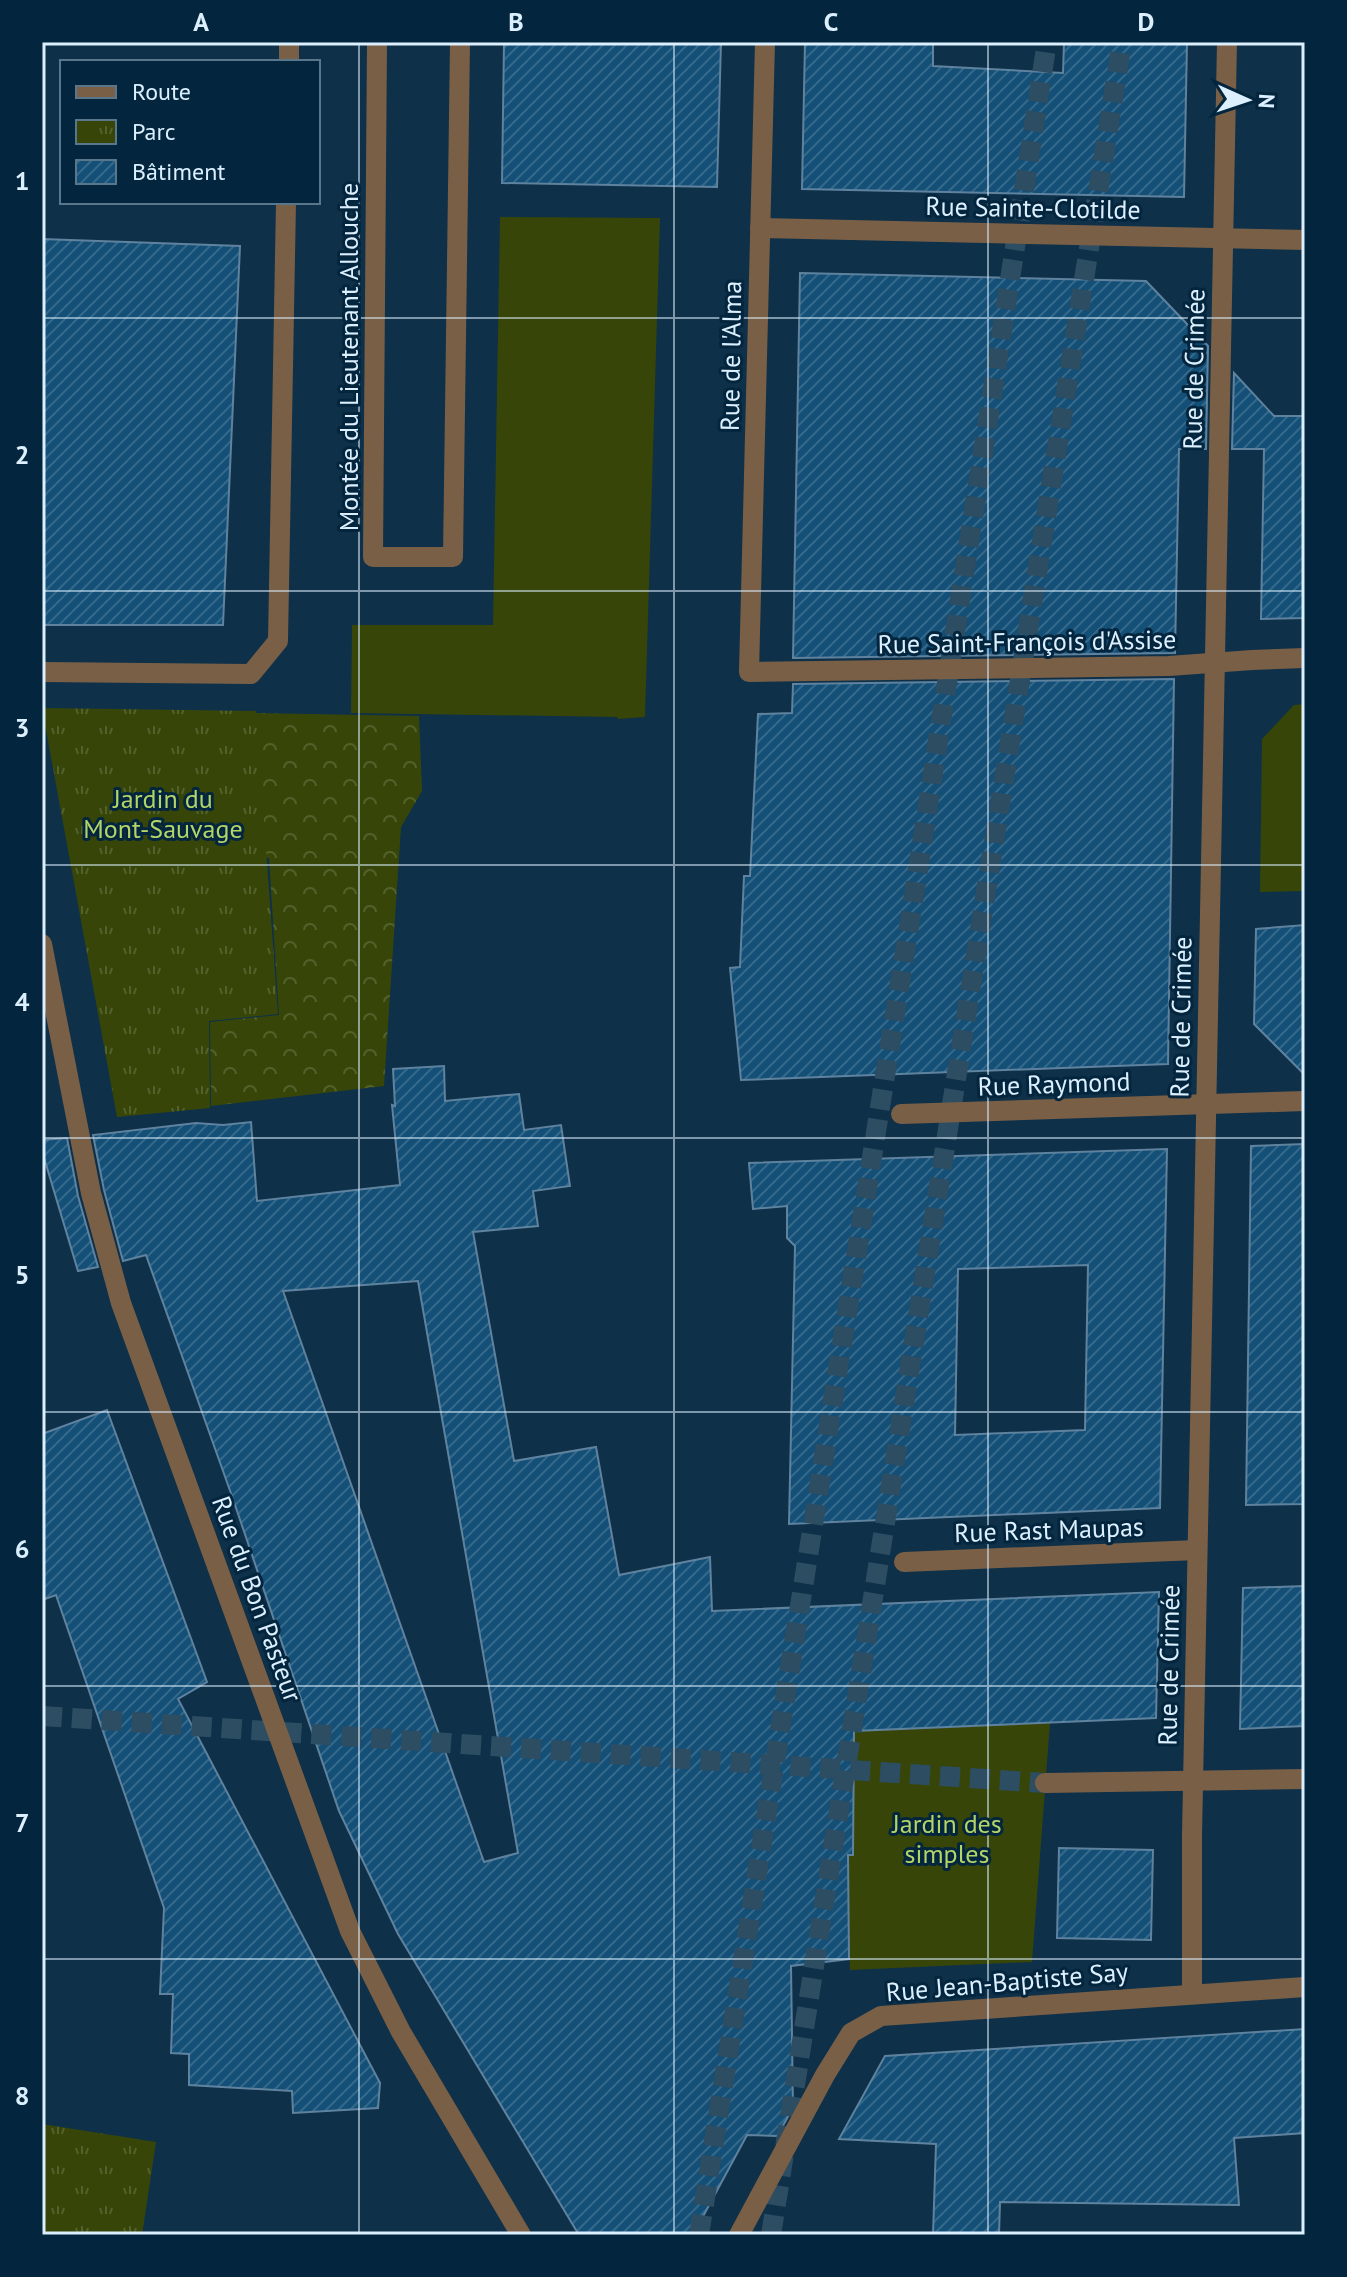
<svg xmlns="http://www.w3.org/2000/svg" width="1347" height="2277" font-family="'PT Sans',sans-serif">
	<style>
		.green { fill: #374608 }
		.forest { fill: url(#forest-crowns) }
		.park { fill: url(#park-tufts) }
		.building { fill: url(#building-hatch); stroke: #5f829f; stroke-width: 2; fill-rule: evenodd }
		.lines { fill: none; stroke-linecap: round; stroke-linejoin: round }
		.tertiary-tunnel { stroke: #2d4d63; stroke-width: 20; stroke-dasharray: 20 10; stroke-linecap: butt }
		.primary-tunnel { stroke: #2d4d63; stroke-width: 20; stroke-dasharray: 20 10; stroke-linecap: butt }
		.minor { stroke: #7a5f47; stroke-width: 20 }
		.tertiary { stroke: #7a5f47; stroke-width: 20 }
		.minor-bridge { stroke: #7a5f47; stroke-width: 20 }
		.grid { fill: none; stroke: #dceffe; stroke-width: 2; stroke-opacity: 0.55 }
		.labels { text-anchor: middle; stroke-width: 6; stroke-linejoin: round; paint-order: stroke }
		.street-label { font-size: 26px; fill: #dceffe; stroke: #03263e }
		.park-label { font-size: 26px; fill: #b4d468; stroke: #03263e }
		.neatline { fill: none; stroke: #dceffe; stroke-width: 3 }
		.grid-label { font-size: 26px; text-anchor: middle; font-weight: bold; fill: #dceffe }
	</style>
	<defs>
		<pattern id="forest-crowns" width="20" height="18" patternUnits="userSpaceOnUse" patternTransform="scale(2)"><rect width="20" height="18" fill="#374608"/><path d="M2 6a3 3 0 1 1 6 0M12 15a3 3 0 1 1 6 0" fill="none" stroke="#53612d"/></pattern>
		<pattern id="park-tufts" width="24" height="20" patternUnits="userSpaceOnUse" patternTransform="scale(2)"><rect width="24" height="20" fill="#374608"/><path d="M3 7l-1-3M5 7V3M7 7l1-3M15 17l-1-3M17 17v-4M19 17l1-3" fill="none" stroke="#53612d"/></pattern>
		<pattern id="building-hatch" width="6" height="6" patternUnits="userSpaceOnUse" patternTransform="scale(2)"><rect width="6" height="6" fill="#134f76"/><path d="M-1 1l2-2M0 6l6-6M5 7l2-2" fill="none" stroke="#35698b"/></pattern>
	</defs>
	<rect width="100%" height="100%" fill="#0e3048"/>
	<g class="green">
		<polygon points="500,217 660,218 645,717 618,719 617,717 351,713 352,625 493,625"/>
		<polygon points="1305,704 1305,891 1260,892 1262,739 1294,705"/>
		<polygon points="1050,1723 1032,1962 850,1970 846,1856 853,1854 854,1726 872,1730"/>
	</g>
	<polygon class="forest" points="199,712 419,716 422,791 401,827 384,1086 211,1106 210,1022 279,1015 269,858 207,859"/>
	<g class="park">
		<polygon points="42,708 256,711 278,1014 209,1021 210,1108 117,1117"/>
		<polygon points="42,2124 156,2142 142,2235 42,2235"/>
	</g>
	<g class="building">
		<polygon points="504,42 721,42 717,187 502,183"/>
		<polygon points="805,42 933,42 933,66 1063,73 1064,42 1187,42 1184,197 802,189"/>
		<polygon points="42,239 240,246 223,625 42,625"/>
		<polygon points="800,273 1146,281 1208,346 1206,449 1179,449 1175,653 793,658"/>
		<polygon points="1234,373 1274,416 1305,416 1305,618 1261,619 1264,449 1232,449"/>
		<polygon points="1174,679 1168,1064 741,1080 730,968 740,967 744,876 750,876 758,714 792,713 793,684"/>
		<polygon points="1305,925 1305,1075 1254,1024 1256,929"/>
		<path d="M444,1066L445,1101L519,1094L524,1130L561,1125L570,1186L533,1191L538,1226L473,1232L514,1461L596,1447L619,1575L710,1557L712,1611L1159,1592L1156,1718L854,1731L853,1855H848L849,1959L791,1966L793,2108L777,2136L747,2135L693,2235H579L398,1934L339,1811L233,1499L146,1255L123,1261L104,1190L93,1135L196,1123L223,1125L251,1122L257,1201L400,1185L392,1105L395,1106L393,1069ZM418,1281L518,1853L484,1862L283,1291Z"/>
		<polygon points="67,1138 78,1196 98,1267 78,1271 42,1151 42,1140"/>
		<polygon points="1305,1144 1305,1504 1246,1505 1251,1146"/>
		<path d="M1167,1149L1160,1508L789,1524L795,1246L787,1238V1206L753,1209L749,1163ZM1088,1265L1085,1430L955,1435L958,1269Z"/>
		<polygon points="107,1410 207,1682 178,1699 380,2083 378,2108 293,2113 292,2091 189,2085 189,2054 171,2053 173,1994 160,1994 164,1908 56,1595 42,1600 42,1434"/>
		<polygon points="1305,1586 1305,1726 1240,1729 1243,1588"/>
		<polygon points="1059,1848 1153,1850 1151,1940 1057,1938"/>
		<polygon points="1305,2029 1305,2133 1234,2138 1239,2205 1000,2202 999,2235 933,2235 936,2144 839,2139 885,2056"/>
	</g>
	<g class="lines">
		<polyline class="tertiary-tunnel" points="42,1716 1045,1783"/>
		<g class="primary-tunnel">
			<polyline points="699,2235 911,914 1047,42"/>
			<polyline points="771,2235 1122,42"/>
		</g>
		<g class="minor">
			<polyline points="377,42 373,557 453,557 460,42"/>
			<polyline points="765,42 749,672 1169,666 1252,660 1305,658"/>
			<polyline points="289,62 289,42"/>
			<polyline points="760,228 1305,240"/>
			<polyline points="42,672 251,674 278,641 286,202"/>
			<polyline points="42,944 91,1193 121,1303 350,1931 401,2032 521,2235"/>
			<polyline points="901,1114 1305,1101"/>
			<polyline points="904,1562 1197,1550"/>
			<polyline points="1194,1734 1227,42"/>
			<polyline points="1192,1835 1192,1994"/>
			<polyline points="739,2235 825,2075 851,2033 881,2016 1305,1987"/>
		</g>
		<polyline class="tertiary" points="1045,1783 1305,1779"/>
		<polyline class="minor-bridge" points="1192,1835 1194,1734"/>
	</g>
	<path class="grid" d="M359,42V2235M674,42V2235M988,42V2235M42,318H1305M42,591H1305M42,865H1305M42,1138H1305M42,1412H1305M42,1686H1305M42,1959H1305"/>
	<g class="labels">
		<g class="street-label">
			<text transform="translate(1033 208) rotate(1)" y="9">Rue Sainte-Clotilde</text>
			<text transform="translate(731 356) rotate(-89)" y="9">Rue de l'Alma</text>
			<text transform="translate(349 357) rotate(-90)" y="9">Montée du Lieutenant Allouche</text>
			<text transform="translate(1194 369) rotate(-89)" y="9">Rue de Crimée</text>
			<text transform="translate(1027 642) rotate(-1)" y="9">Rue Saint-François d'Assise</text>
			<text transform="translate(1181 1017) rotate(-89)" y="9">Rue de Crimée</text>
			<text transform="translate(1054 1084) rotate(-2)" y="9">Rue Raymond</text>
			<text transform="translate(1049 1530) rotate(-2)" y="9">Rue Rast Maupas</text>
			<text transform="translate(257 1599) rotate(70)" y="9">Rue du Bon Pasteur</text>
			<text transform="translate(1169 1665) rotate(-89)" y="9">Rue de Crimée</text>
			<text transform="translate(1007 1982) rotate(-5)" y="9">Rue Jean-Baptiste Say</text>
		</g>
		<g class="park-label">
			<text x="163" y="808">Jardin du<tspan x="163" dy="30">Mont-Sauvage</tspan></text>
			<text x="947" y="1833">Jardin des<tspan x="947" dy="30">simples</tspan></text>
		</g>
	</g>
	<rect width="1347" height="2277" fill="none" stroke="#03263e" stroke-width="88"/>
	<rect x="60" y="60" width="260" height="144" fill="#03263e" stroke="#5a768b" stroke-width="2"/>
	<rect x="76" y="86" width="40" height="12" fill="#7a5f47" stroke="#5a768b" stroke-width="2"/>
	<text x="132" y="100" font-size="24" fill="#dceffe">Route</text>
	<rect x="76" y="120" width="40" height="24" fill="url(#park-tufts)" stroke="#5a768b" stroke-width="2"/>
	<text x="132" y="140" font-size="24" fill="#dceffe">Parc</text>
	<rect x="76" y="160" width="40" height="24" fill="url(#building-hatch)" stroke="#5a768b" stroke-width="2"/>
	<text x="132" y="180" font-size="24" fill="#dceffe">Bâtiment</text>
	<g transform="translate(1247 100) rotate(93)" stroke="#03263e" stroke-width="6" paint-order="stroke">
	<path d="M0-6L14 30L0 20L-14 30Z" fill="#dceffe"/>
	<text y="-12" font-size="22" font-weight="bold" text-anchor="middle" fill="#dceffe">N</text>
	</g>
	<rect x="44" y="44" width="1259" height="2189" class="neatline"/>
	<g class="grid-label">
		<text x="201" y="31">A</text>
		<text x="516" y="31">B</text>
		<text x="831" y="31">C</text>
		<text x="1146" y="31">D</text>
		<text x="22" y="190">1</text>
		<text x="22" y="464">2</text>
		<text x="22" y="737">3</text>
		<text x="22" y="1011">4</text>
		<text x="22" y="1284">5</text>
		<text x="22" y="1558">6</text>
		<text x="22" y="1832">7</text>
		<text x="22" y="2105">8</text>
	</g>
</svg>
